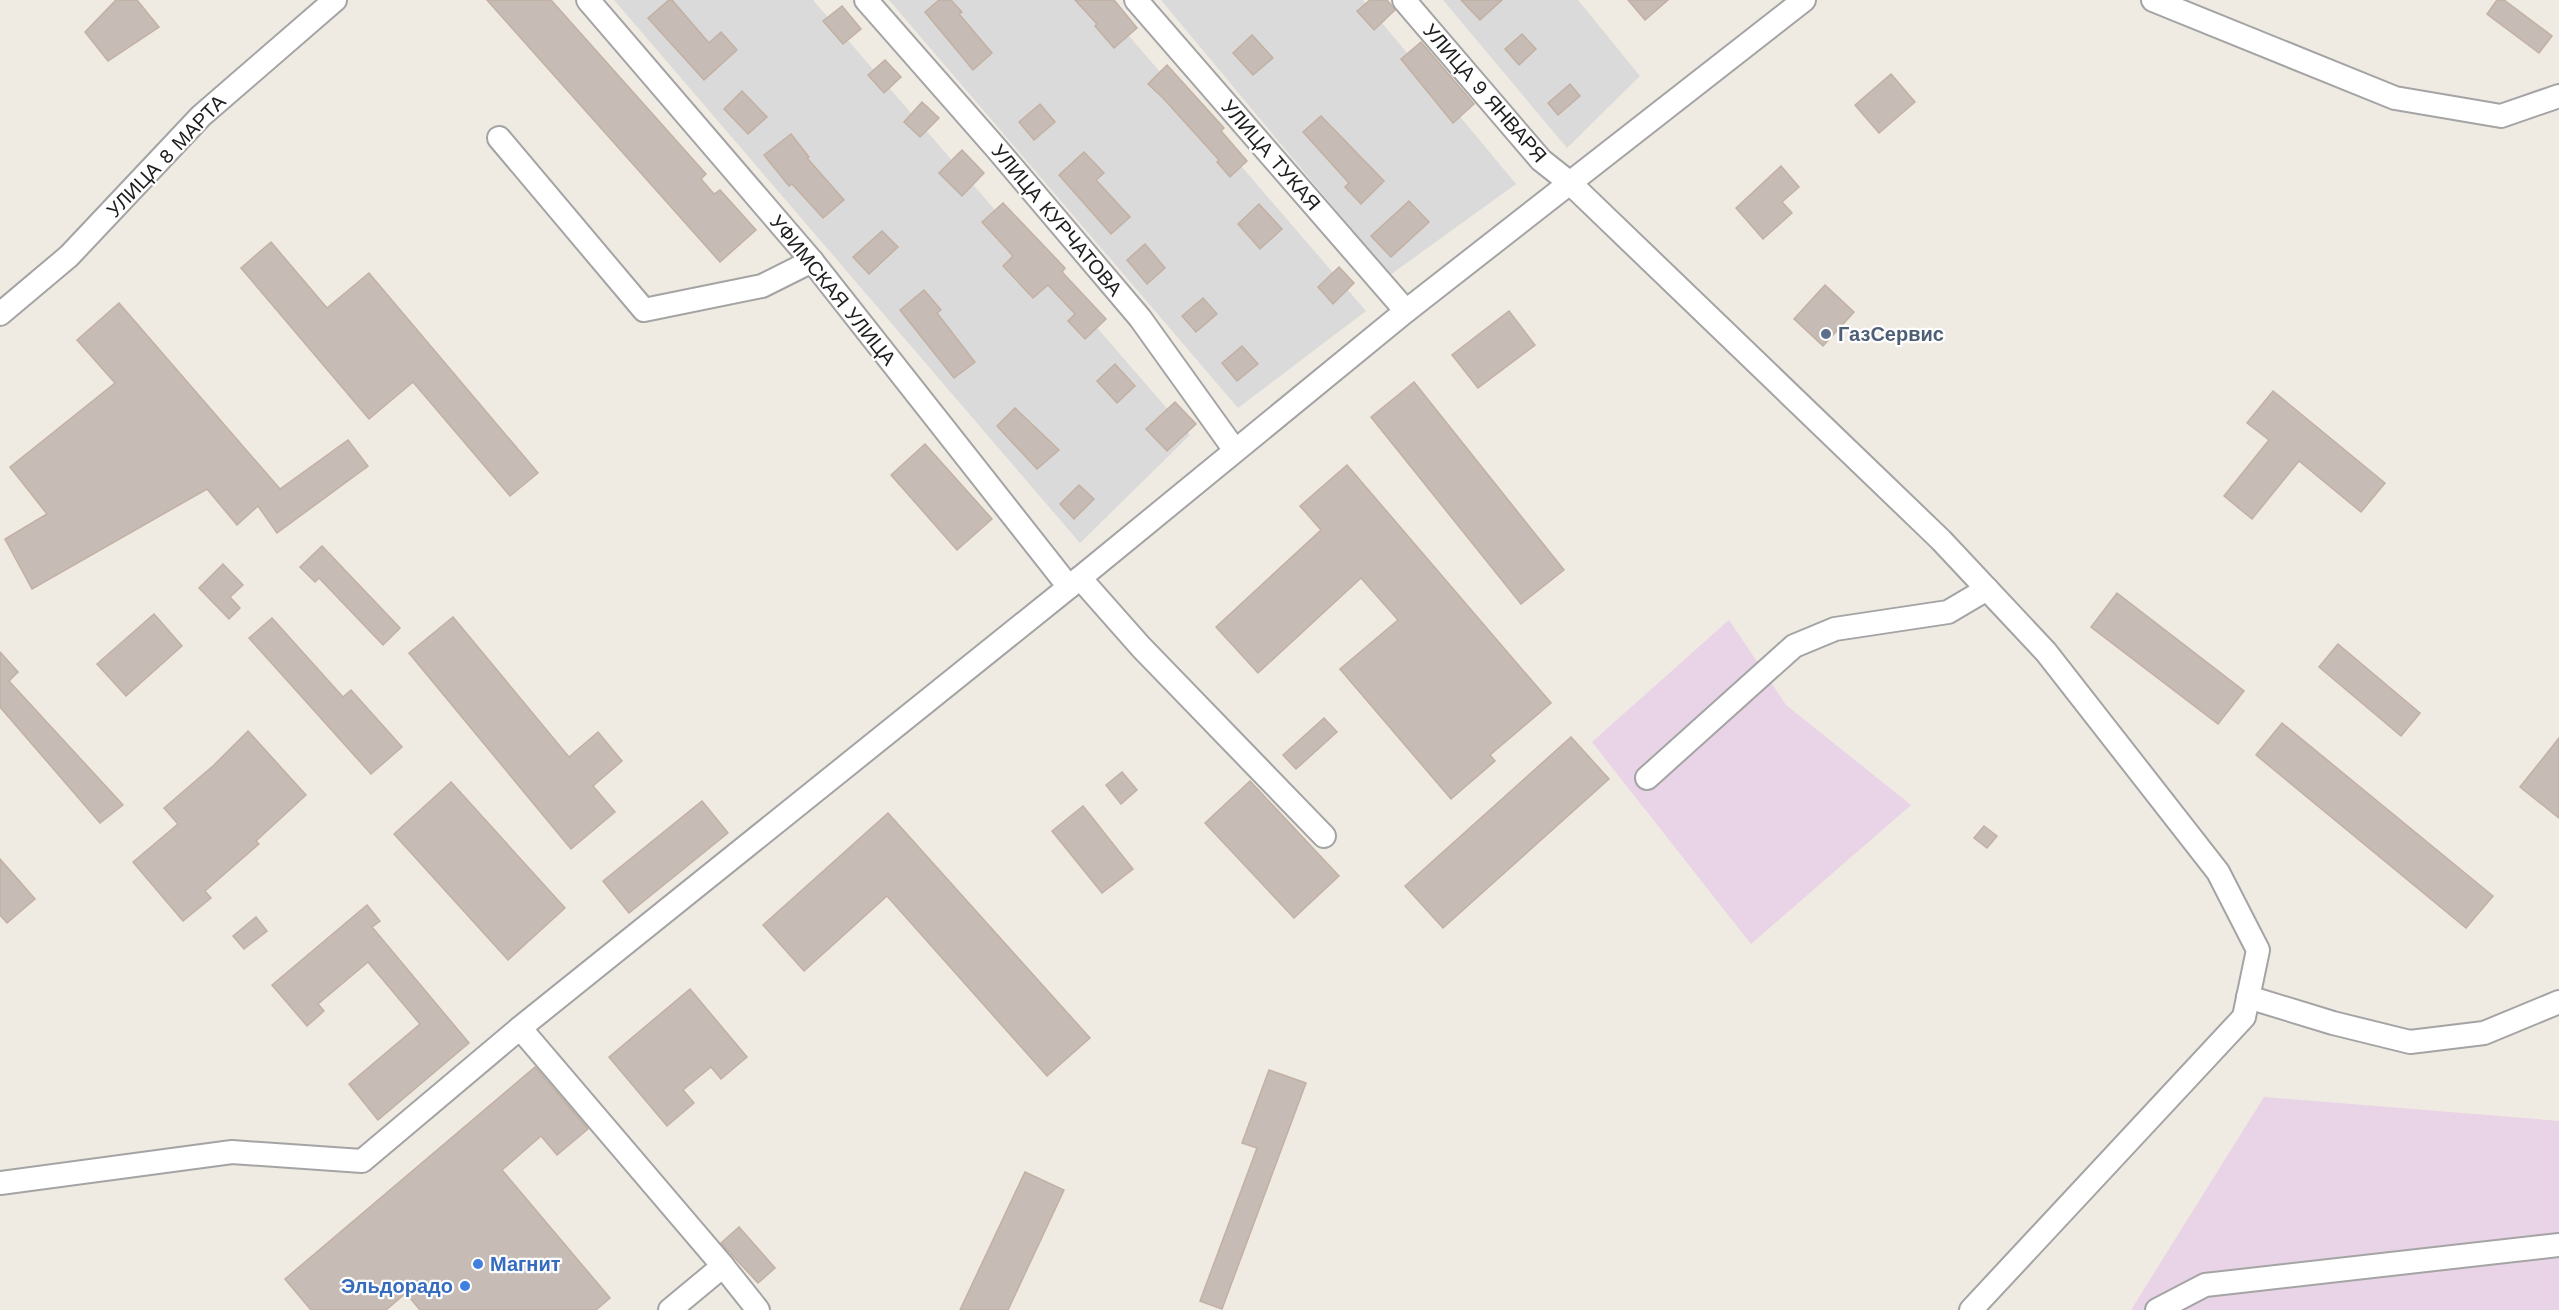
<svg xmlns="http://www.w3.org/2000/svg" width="2559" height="1310" font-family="'Work Sans',sans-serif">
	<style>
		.residential { fill: #dbdada }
		.industrial { fill: #e9d3e6 }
		.building { fill: #c7bcb5; stroke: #c2b0a3; stroke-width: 1.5 }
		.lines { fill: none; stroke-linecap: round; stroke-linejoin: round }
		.minor-casing { stroke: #a4a4a4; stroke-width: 26 }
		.minor { stroke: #fff; stroke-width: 22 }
		.service-dot { fill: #5c6f8a; stroke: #fff; stroke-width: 2 }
		.shop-dot { fill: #3f7fe0; stroke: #fff; stroke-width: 2 }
		.labels { text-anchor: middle; stroke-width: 4.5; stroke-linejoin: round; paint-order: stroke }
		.street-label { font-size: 20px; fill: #1d1d1d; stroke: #fff }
		.service-label { font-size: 20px; font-weight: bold; fill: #4e5e75; stroke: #fff; text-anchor: start }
		.shop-label { font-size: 20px; font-weight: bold; fill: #366cbe; stroke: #fff; text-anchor: start }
	</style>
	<rect width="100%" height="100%" fill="#efeae2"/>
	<g class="residential">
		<polygon points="614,0 813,0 1190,435 1080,543"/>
		<polygon points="889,0 1098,0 1366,311 1238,408"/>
		<polygon points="1161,0 1363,0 1516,184 1390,275"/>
		<polygon points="1443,0 1578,0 1640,76 1567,148"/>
	</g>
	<g class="industrial">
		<polygon points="1729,620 1786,705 1911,805 1751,944 1592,742"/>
		<polygon points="2264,1097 2559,1121 2559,1310 2131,1310"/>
	</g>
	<g class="building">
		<polygon points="116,0 137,0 159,27 108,61 85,32"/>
		<polygon points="487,0 551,0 706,174 701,179 714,194 720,190 756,230 720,262"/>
		<polygon points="669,0 672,0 709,43 721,32 737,50 704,80 648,18"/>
		<polygon points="939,0 951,0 962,12 959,14 992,53 973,70 925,12"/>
		<polygon points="1075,0 1114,0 1137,28 1114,48 1095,26 1097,24"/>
		<polygon points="1370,0 1387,0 1395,10 1374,30 1357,11"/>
		<polygon points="1461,0 1502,0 1480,20"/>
		<polygon points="1628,0 1668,0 1645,20"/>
		<polygon points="2497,0 2504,0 2552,36 2539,53 2487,14"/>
		<polygon points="842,6 861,29 843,44 823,21"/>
		<polygon points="1522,34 1536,49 1519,65 1505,49"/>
		<polygon points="1252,35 1273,58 1253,75 1233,53"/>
		<polygon points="1421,42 1474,104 1453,123 1401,59"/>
		<polygon points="885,60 901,77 884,93 868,75"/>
		<polygon points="1167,65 1224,128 1221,131 1247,161 1230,177 1217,162 1219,160 1163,98 1148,84"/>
		<polygon points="1891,74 1915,102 1879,133 1855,105"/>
		<polygon points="1570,84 1580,96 1558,115 1548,103"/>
		<polygon points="742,91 767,117 748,134 724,109"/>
		<polygon points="922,102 939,118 920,137 904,122"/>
		<polygon points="1040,104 1055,122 1034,140 1019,122"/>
		<polygon points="1321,116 1384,181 1361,204 1345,187 1349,183 1303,132"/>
		<polygon points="791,134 809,157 807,158 844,200 823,218 792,184 789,186 764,155"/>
		<polygon points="962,150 984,173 962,196 939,173"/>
		<polygon points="1084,152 1104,173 1096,180 1130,217 1111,234 1059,175"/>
		<polygon points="1781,166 1799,187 1782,202 1792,213 1763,239 1736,208"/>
		<polygon points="1409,201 1429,222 1391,257 1371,236"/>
		<polygon points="1003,203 1065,268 1062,272 1106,319 1085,339 1068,321 1075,314 1048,285 1033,298 1003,266 1013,256 982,222"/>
		<polygon points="1259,204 1282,229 1260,249 1238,224"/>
		<polygon points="882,231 898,247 869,274 853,257"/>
		<polygon points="271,242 327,308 369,273 538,473 510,496 413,382 369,419 241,268"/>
		<polygon points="1145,244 1165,268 1147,284 1127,260"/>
		<polygon points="1339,267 1354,283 1333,304 1318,287"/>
		<polygon points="1825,285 1854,312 1823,346 1794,319"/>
		<polygon points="924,290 941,310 937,313 975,362 954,378 900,310"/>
		<polygon points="1203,298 1217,314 1196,332 1182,316"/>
		<polygon points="119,303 280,489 348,440 368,466 277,533 258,506 237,525 207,489 32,589 5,539 47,514 10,467 115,383 77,340"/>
		<polygon points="1509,311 1535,345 1478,388 1452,355"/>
		<polygon points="1242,346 1258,364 1237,381 1222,363"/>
		<polygon points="1115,364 1135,386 1117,403 1097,381"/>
		<polygon points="1414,382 1564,570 1521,604 1371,417"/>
		<polygon points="2273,391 2385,483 2361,512 2299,461 2252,519 2224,496 2269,440 2247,423"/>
		<polygon points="1175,402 1196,424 1167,451 1146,429"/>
		<polygon points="1015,408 1059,450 1037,469 997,426"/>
		<polygon points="925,444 992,519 957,550 891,475"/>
		<polygon points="1347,465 1551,703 1490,755 1495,761 1451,799 1340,669 1398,620 1361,578 1258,673 1216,627 1321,530 1300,506"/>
		<polygon points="1079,485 1094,499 1074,519 1060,504"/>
		<polygon points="322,546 400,628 383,645 319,578 315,582 300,567"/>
		<polygon points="223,564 243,585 230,597 240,608 229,619 199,588"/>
		<polygon points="2117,593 2244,691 2218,724 2091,627"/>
		<polygon points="154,614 182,646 126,696 97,664"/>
		<polygon points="453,617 569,757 598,732 622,761 593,786 615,812 571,849 409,653"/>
		<polygon points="272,618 343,697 351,690 402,747 371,774 249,638"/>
		<polygon points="2338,644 2420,713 2401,736 2319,667"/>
		<polygon points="0,652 18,672 9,681 123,805 100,823 0,707"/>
		<polygon points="1324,718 1337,732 1296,769 1283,755"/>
		<polygon points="2282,723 2493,896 2466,928 2256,755"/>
		<polygon points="248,731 306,795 256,841 259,844 205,891 211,898 183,921 133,862 178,824 164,808 214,765"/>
		<polygon points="1571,737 1609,779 1443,928 1405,886"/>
		<polygon points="2559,738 2559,818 2520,787"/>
		<polygon points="1122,772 1137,790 1121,804 1106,785"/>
		<polygon points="1250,781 1339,876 1294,918 1205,823"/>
		<polygon points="451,782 565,908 508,960 394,834"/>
		<polygon points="702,801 728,833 629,913 603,881"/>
		<polygon points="1083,806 1133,869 1102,893 1052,831"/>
		<polygon points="888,813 1090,1038 1047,1076 887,896 804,971 763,925"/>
		<polygon points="1984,826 1997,836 1987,848 1974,838"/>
		<polygon points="0,859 35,899 7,923 0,915"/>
		<polygon points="367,905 380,921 372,927 469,1043 378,1120 349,1084 420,1024 368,962 318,1004 324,1011 307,1026 272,985"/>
		<polygon points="256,917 267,931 244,949 233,936"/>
		<polygon points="690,989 747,1057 721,1079 711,1067 683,1090 694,1103 667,1126 609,1057"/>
		<polygon points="535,1067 588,1129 557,1155 541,1136 502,1170 610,1298 596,1310 420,1310 406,1293 386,1310 311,1310 285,1279"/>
		<polygon points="1269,1070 1306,1083 1222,1309 1200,1301 1257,1148 1242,1143"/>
		<polygon points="1025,1172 1064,1190 1008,1310 960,1310"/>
		<polygon points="739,1227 775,1268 758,1283 721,1243"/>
	</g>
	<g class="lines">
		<defs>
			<g id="minor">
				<polyline points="588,0 812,261 1069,587"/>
				<polyline points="866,0 996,148 1140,318 1234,449"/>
				<polyline points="1136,0 1406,311"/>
				<polyline points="1404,0 1541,160 1570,183 1941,540 2046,652 2218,872 2258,950 2244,1017 1971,1310"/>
				<polyline points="2153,0 2395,98 2501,116 2559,96"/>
				<polyline points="499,138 644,310 762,286 812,261"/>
				<polyline points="0,314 69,256 201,116 335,0"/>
				<polyline points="1080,578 1141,647 1324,836"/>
				<polyline points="1647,778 1794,646 1835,629 1948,612 1987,589"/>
				<polyline points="2248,997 2333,1023 2410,1042 2484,1033 2559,1002"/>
				<polyline points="520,1028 723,1266 670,1310"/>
				<polyline points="0,1183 232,1152 362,1161 520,1028 1069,587 1406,311 1804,0"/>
				<polyline points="723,1266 758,1310"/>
				<polyline points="2157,1310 2205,1285 2559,1245"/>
			</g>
		</defs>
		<use href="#minor" class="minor-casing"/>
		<use href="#minor" class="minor"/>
	</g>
	<circle class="service-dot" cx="1826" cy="334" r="6"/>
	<g class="shop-dot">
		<circle cx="478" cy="1264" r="6"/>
		<circle cx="465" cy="1286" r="6"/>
	</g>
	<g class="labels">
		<g class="street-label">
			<text transform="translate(1485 93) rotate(49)" y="7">УЛИЦА 9 ЯНВАРЯ</text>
			<text transform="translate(1271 155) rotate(49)" y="7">УЛИЦА ТУКАЯ</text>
			<text transform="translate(166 156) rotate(-46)" y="7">УЛИЦА 8 МАРТА</text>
			<text transform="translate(1057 220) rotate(50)" y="7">УЛИЦА КУРЧАТОВА</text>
			<text transform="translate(833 290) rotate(51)" y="7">УФИМСКАЯ УЛИЦА</text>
		</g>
		<g class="service-label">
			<text x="1838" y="341">ГазСервис</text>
		</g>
		<g class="shop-label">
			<text x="490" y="1271">Магнит</text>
			<text x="453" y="1293" text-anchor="end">Эльдорадо</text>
		</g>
	</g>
</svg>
